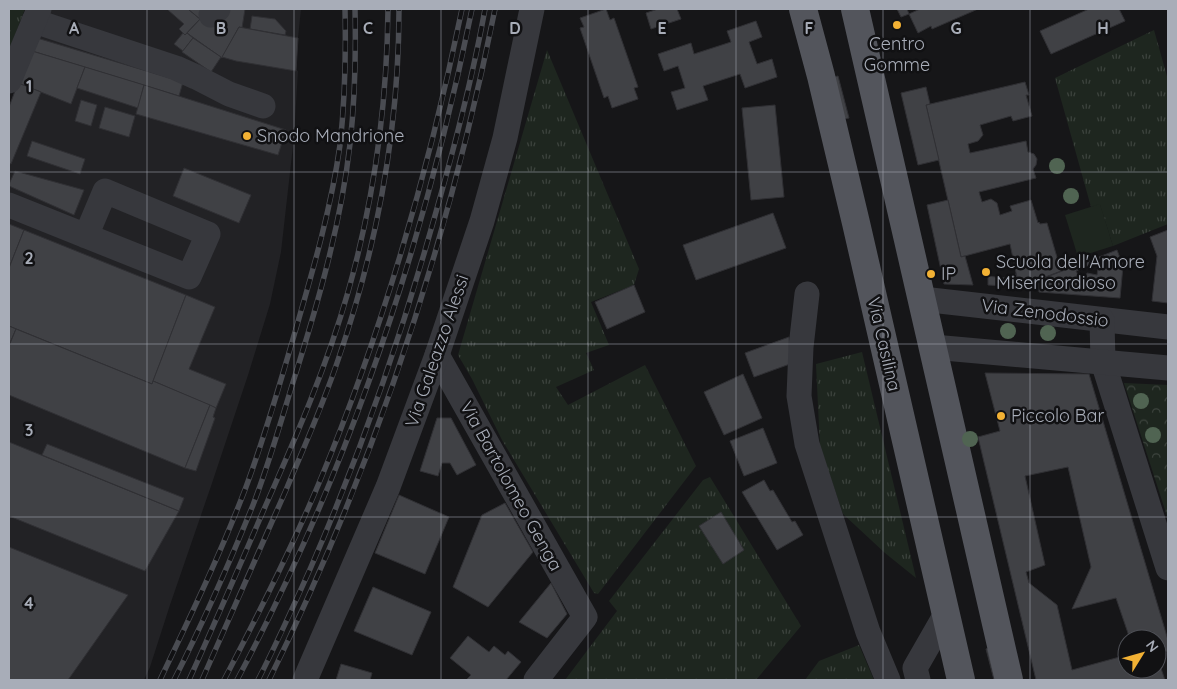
<svg xmlns="http://www.w3.org/2000/svg" width="1177" height="689" font-family="Quicksand,sans-serif">
	<style>
		.built { fill: #222225 }
		.grass { fill: url(#grass-tufts) }
		.forest { fill: url(#forest-crowns) }
		.garden { fill: #1e261f }
		.building { fill: #404145; stroke: #303034; fill-rule: evenodd }
		.lines { fill: none; stroke-linecap: round; stroke-linejoin: round }
		.minor { stroke: #37383d; stroke-width: 25 }
		.major { stroke: #53555c; stroke-width: 28 }
		.rail-casing { stroke: #4a4c52; stroke-width: 5.5 }
		.rail { stroke: #111113; stroke-width: 4; stroke-dasharray: 11; stroke-linecap: butt }
		.tree { fill: #506452 }
		.grid { fill: none; stroke: #a8adb8; stroke-width: 1; stroke-opacity: 0.55 }
		.poi-dot { fill: #f2b134; stroke: #111113; stroke-width: 2 }
		.labels { text-anchor: middle; stroke-width: 5; stroke-linejoin: round; paint-order: stroke }
		.poi-label { font-size: 18px; fill: #a8adb8; stroke: #111113; text-anchor: start }
		.street-label { font-size: 18px; fill: #a8adb8; stroke: #111113 }
		.grid-label { font-size: 16px; text-anchor: middle; font-weight: bold; fill: #a8adb8; stroke: #111113; stroke-width: 5; stroke-linejoin: round; paint-order: stroke }
	</style>
	<defs>
		<pattern id="grass-tufts" width="24" height="20" patternUnits="userSpaceOnUse" patternTransform="scale(1.25)"><rect width="24" height="20" fill="#1e261f"/><path d="M3 7l-1-3M5 7V3M7 7l1-3M15 17l-1-3M17 17v-4M19 17l1-3" fill="none" stroke="#3c433d"/></pattern>
		<pattern id="forest-crowns" width="20" height="18" patternUnits="userSpaceOnUse" patternTransform="scale(1.25)"><rect width="20" height="18" fill="#1e261f"/><path d="M2 6a3 3 0 1 1 6 0M12 15a3 3 0 1 1 6 0" fill="none" stroke="#3c433d"/></pattern>
	</defs>
	<rect width="100%" height="100%" fill="#161618"/>
	<polygon class="built" points="49,9 301,9 298,38 296,70 298,71 294,137 281,252 270,304 249,372 210,489 170,605 150,667 144,680 9,680 9,107"/>
	<g class="grass">
		<polygon points="9,9 25,9 9,50"/>
		<polygon points="1154,30 1168,80 1168,224 1113,246 1100,205 1091,207 1055,78"/>
		<polygon points="547,50 639,269 634,285 591,302 609,345 586,353 594,370 556,387 568,405 645,365 696,466 598,594 594,593 502,440 472,379 458,355"/>
		<polygon points="862,352 916,578 885,553 843,514 820,446 816,364"/>
		<polygon points="710,477 801,626 756,680 565,680 617,611 609,601 703,480"/>
		<polygon points="859,645 874,680 805,680 819,661"/>
	</g>
	<polygon class="forest" points="1124,383 1168,385 1168,519"/>
	<polygon class="garden" points="1100,204 1113,246 1078,257 1065,215"/>
	<g class="building">
		<polygon points="169,9 188,9 200,19 185,35 179,29 184,24 168,10"/>
		<polygon points="188,9 209,9 200,19"/>
		<polygon points="225,9 245,9 242,28 239,27 222,58 187,33 202,17"/>
		<polygon points="606,9 610,20 614,18 638,87 634,88 638,99 612,108 608,96 604,98 580,28 584,27 580,18"/>
		<polygon points="658,9 677,9 681,19 651,29 646,13"/>
		<polygon points="897,9 907,9 909,14 901,17"/>
		<polygon points="920,9 978,9 932,29 931,26 918,33 909,14"/>
		<polygon points="1089,9 1119,9 1125,21 1051,54 1040,31"/>
		<polygon points="252,16 275,19 286,31 285,35 250,29"/>
		<polygon points="756,21 762,37 749,42 757,64 772,59 777,77 745,88 740,74 703,86 708,100 677,110 671,92 685,88 678,66 664,71 658,54 691,43 694,54 731,42 727,31"/>
		<polygon points="239,27 298,38 296,71 236,61 222,57"/>
		<polygon points="183,33 185,35 187,33 193,38 183,51 174,44"/>
		<polygon points="37,38 183,82 179,96 32,51"/>
		<polygon points="193,38 221,57 211,72 182,52"/>
		<polygon points="32,51 85,67 71,104 18,83"/>
		<polygon points="85,67 144,85 138,108 77,88"/>
		<polygon points="838,76 849,118 844,119 834,77"/>
		<polygon points="1025,82 1029,95 1026,95 1032,116 1013,121 1011,116 980,125 983,135 978,141 968,144 970,153 1026,141 1028,152 1034,154 1037,159 1036,165 1033,169 1036,178 979,192 982,202 991,199 997,203 1000,215 1012,211 1010,206 1031,200 1038,223 1039,222 1040,224 1047,223 1061,271 1019,287 1010,244 961,257 926,105"/>
		<polygon points="18,83 41,92 11,164 9,163 9,107"/>
		<polygon points="144,85 286,130 278,155 136,114"/>
		<polygon points="926,87 930,104 926,105 939,160 918,165 901,93"/>
		<polygon points="81,100 97,105 91,126 75,121"/>
		<polygon points="775,105 784,197 751,200 742,108"/>
		<polygon points="105,107 135,116 129,137 99,128"/>
		<polygon points="32,141 85,159 80,174 27,156"/>
		<polygon points="184,168 251,195 239,223 173,196"/>
		<polygon points="15,171 84,190 74,215 9,186 9,184"/>
		<polygon points="948,200 961,257 965,256 973,285 944,284 927,205"/>
		<polygon points="773,213 786,248 696,280 683,245"/>
		<polygon points="9,224 24,230 9,268"/>
		<polygon points="24,230 186,295 152,384 9,326 9,268"/>
		<polygon points="1168,230 1168,303 1152,301 1157,256 1150,237"/>
		<path d="M1117,250L1123,266L1120,298L1039,292V280ZM1095,263L1098,269L1097,275L1087,273L1086,279L1079,277L1076,271Z"/>
		<polygon points="1016,274 1019,287 988,285 988,276 1002,278"/>
		<polygon points="634,285 645,312 607,329 595,302"/>
		<polygon points="186,295 215,307 189,369 226,384 216,408 153,381"/>
		<polygon points="9,326 16,329 9,345"/>
		<polygon points="16,329 152,384 153,381 210,405 185,468 9,395 9,346"/>
		<polygon points="789,337 790,364 754,377 745,353"/>
		<polygon points="985,373 1089,374 1168,640 1168,651 1157,654 1157,639 1130,639 1116,598 1072,609 1091,567 1068,467 1025,476 1045,565 1026,572 1029,583 1057,605 1072,670 1127,655 1127,669 1157,669 1157,657 1165,680 1036,680 978,437 1000,431"/>
		<polygon points="743,374 762,418 724,435 704,392"/>
		<polygon points="210,405 216,408 213,417 215,418 196,471 185,468"/>
		<polygon points="437,418 451,418 476,465 457,475 450,463 442,463 438,476 420,471"/>
		<polygon points="763,428 777,463 744,476 730,441"/>
		<polygon points="9,442 179,511 145,571 9,516"/>
		<polygon points="47,444 184,498 179,511 42,455"/>
		<polygon points="764,480 770,491 773,490 792,522 795,521 803,535 777,550 742,492"/>
		<polygon points="399,495 449,517 425,574 375,553"/>
		<polygon points="505,503 533,552 488,607 453,587 482,515"/>
		<polygon points="721,512 744,550 723,564 699,526"/>
		<polygon points="9,547 128,595 68,680 9,680"/>
		<polygon points="551,583 567,614 547,638 519,622"/>
		<polygon points="373,587 431,612 412,655 354,631"/>
		<polygon points="468,636 489,652 494,646 505,655 508,651 521,662 506,680 466,680 471,675 450,658"/>
		<polygon points="991,647 999,680 994,680 986,649"/>
		<polygon points="341,664 372,673 370,680 336,680"/>
	</g>
	<g class="lines">
		<g class="minor">
			<polyline points="211,15 218,9"/>
			<polyline points="34,21 176,68 196,77 229,94 263,106"/>
			<polyline points="9,81 39,9"/>
			<polyline points="9,205 189,277 208,234 105,191 86,236"/>
			<polyline points="807,294 801,347 799,396 807,444 868,632 888,680"/>
			<polyline points="922,299 1168,327"/>
			<polyline points="1102,320 1103,362 1168,568"/>
			<polyline points="933,347 1168,368"/>
			<polyline points="437,355 585,617 536,680"/>
			<polyline points="305,680 388,487 437,355 482,221 505,138 532,9"/>
			<polyline points="918,680 915,668 946,614"/>
		</g>
		<g class="major">
			<polyline points="803,9 821,76 856,223 961,680"/>
			<polyline points="855,9 1009,680"/>
		</g>
		<defs>
			<g id="rail">
				<path d="M160,680C190,617 221,553 246,487C265,436 280,384 295,332C313,270 331,209 340,145C345,100 346,54 345,9"/>
				<path d="M174,680C203,623 229,564 253,505C269,464 281,421 294,379C318,303 341,224 350,144C355,99 356,54 355,9"/>
				<path d="M189,680C215,623 240,565 265,507C296,437 327,366 348,292C374,200 387,105 388,9"/>
				<path d="M202,680C230,617 258,554 286,490C304,447 323,405 338,360C377,247 399,129 399,9"/>
				<path d="M224,680C258,615 291,550 319,483C383,330 429,170 462,9"/>
				<path d="M237,680C349,470 425,241 472,9"/>
				<path d="M258,680C277,643 294,605 311,567C357,461 396,352 428,240C450,164 471,87 485,9"/>
				<path d="M269,680C375,465 448,243 495,9"/>
			</g>
		</defs>
		<use href="#rail" class="rail-casing"/>
		<use href="#rail" class="rail"/>
	</g>
	<g class="tree">
		<circle cx="1057" cy="166" r="8"/>
		<circle cx="1071" cy="196" r="8"/>
		<circle cx="1008" cy="331" r="8"/>
		<circle cx="1048" cy="333" r="8"/>
		<circle cx="1141" cy="401" r="8"/>
		<circle cx="1153" cy="435" r="8"/>
		<circle cx="970" cy="439" r="8"/>
	</g>
	<path class="grid" d="M147,9V680M294,9V680M441,9V680M588,9V680M736,9V680M883,9V680M1030,9V680M9,172H1168M9,344H1168M9,517H1168"/>
	<g class="poi-dot">
		<circle cx="897" cy="25" r="5"/>
		<circle cx="247" cy="136" r="5"/>
		<circle cx="986" cy="272" r="5"/>
		<circle cx="931" cy="274" r="5"/>
		<circle cx="1001" cy="416" r="5"/>
	</g>
	<g class="labels">
		<g class="poi-label">
			<text x="897" y="50" text-anchor="middle">Centro<tspan x="897" dy="21">Gomme</tspan></text>
			<text x="257" y="142">Snodo Mandrione</text>
			<text x="996" y="268">Scuola dell'Amore<tspan x="996" dy="21">Misericordioso</tspan></text>
			<text x="941" y="280">IP</text>
			<text x="1011" y="422">Piccolo Bar</text>
		</g>
		<g class="street-label">
			<text transform="translate(1045 313) rotate(7)" y="6">Via Zenodossio</text>
			<text transform="translate(884 344) rotate(77)" y="6">Via Casilina</text>
			<text transform="translate(437 351) rotate(-71)" y="6">Via Galeazzo Alessi</text>
			<text transform="translate(511 486) rotate(61)" y="6">Via Bartolomeo Genga</text>
		</g>
	</g>
	<g class="grid-label">
		<text x="74" y="34">A</text>
		<text x="221" y="34">B</text>
		<text x="368" y="34">C</text>
		<text x="515" y="34">D</text>
		<text x="662" y="34">E</text>
		<text x="809" y="34">F</text>
		<text x="956" y="34">G</text>
		<text x="1103" y="34">H</text>
		<text x="29" y="92">1</text>
		<text x="29" y="264">2</text>
		<text x="29" y="436">3</text>
		<text x="29" y="609">4</text>
	</g>
	<rect width="1177" height="689" fill="none" stroke="#a8adb8" stroke-width="20"/>
	<g transform="translate(1142 654) rotate(53)"><circle r="24" fill="#111113" stroke="#4d4f55"/>
	<path d="M0-4L9 19L0 12L-9 19Z" fill="#f2b134"/>
	<text y="-8" font-size="14" font-weight="bold" text-anchor="middle" fill="#a8adb8">N</text>
	</g>
</svg>
